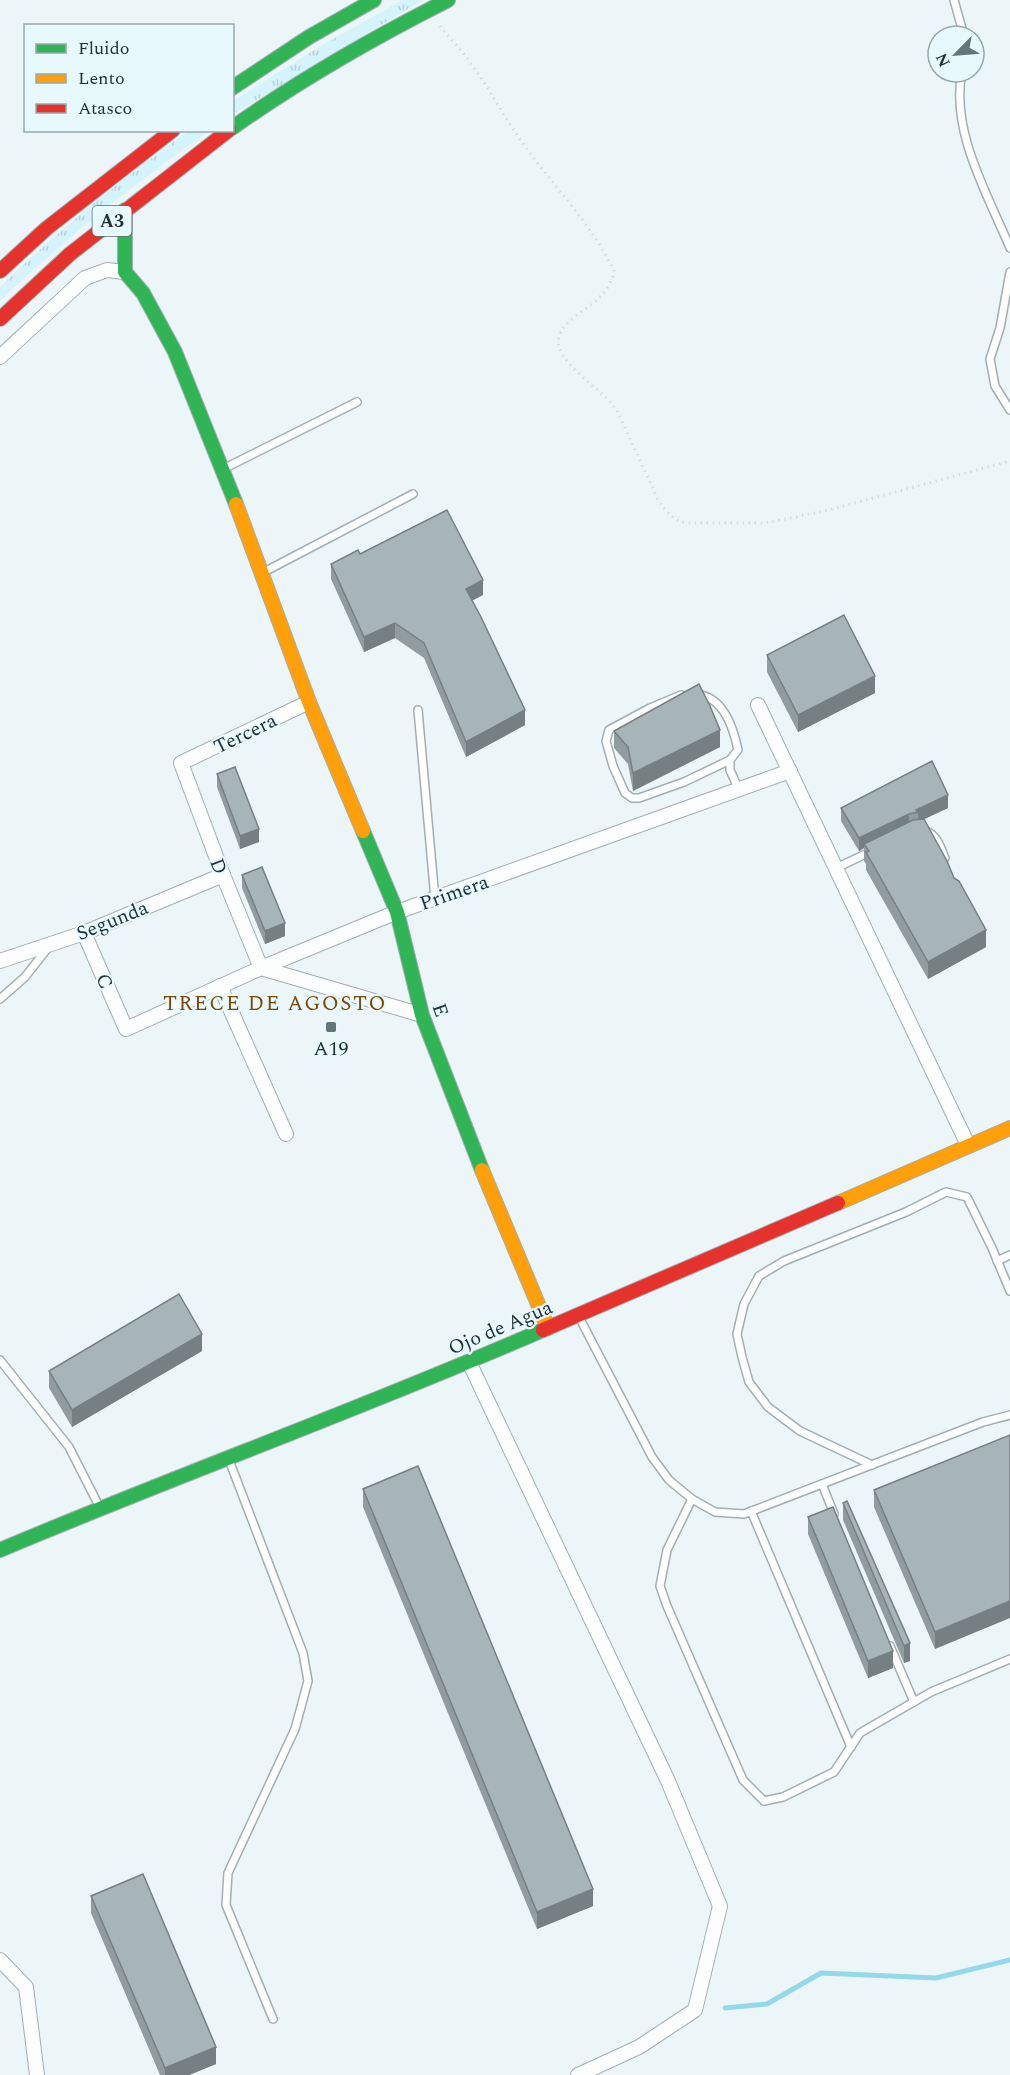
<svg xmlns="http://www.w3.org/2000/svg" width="1010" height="2075" font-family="Spectral,serif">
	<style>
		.grass { fill: url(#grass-tufts) }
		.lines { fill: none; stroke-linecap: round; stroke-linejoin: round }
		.stream { stroke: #94d9e9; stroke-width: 5 }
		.lane-casing { stroke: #a2aeb2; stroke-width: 10 }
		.street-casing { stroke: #a2aeb2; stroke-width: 16 }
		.fast-casing { stroke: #a2aeb2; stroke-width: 16 }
		.slow-casing { stroke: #a2aeb2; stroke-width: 16 }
		.jam-casing { stroke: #a2aeb2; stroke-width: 16 }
		.path { stroke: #d7dadb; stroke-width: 3; stroke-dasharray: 1.5 4.5; stroke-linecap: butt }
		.lane { stroke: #fcfefe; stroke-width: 7 }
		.street { stroke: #fcfefe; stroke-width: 14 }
		.fast { stroke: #30b455; stroke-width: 14 }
		.slow { stroke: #ff9f0a; stroke-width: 14 }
		.jam { stroke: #e5322d; stroke-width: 14 }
		.wall { fill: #909c9e }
		.shaded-wall { fill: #767f81 }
		.building { fill: #a8b5b8; stroke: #767f81; stroke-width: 1.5 }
		.poi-dot { fill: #667579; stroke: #e7f9fd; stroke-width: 2 }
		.labels { text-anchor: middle; stroke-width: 4.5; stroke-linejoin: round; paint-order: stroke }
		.shield { fill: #e7f9fd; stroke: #5a6c70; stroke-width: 1.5 }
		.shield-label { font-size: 18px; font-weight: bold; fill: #1e3034 }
		.street-label { font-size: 20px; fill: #1e3034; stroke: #e7f9fd }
		.poi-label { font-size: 20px; fill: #1e3034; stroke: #e7f9fd }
		.neighbourhood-label { font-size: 21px; letter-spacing: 1.5px; fill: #7d4907; stroke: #e7f9fd }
	</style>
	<defs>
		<pattern id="grass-tufts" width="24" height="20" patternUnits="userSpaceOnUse" patternTransform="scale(1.5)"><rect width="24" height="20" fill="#d4f3fa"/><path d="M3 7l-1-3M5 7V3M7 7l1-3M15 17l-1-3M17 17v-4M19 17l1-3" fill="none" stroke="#b6d1d7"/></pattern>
	</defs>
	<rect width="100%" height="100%" fill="#ecf6f8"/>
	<g class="grass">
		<polygon points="403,0 423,0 233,114 233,101 319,47"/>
		<path d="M189,131H209C136,183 65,238 0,301V287C58,230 123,178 189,131Z"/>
	</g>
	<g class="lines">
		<polyline class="stream" points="725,2008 767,2004 821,1973 936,1978 1010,1960"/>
		<defs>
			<g id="lane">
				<polyline points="954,0 964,36"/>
				<path d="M962,72C950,131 988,195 1010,248"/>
				<polyline points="1010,272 1000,328 990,359 995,386 1010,410"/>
				<polyline points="225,468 357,402"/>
				<polyline points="264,572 413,494"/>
				<path d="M695,694C723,696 733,726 738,750L730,760V770L739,790"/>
				<polyline points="681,695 650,708 609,730 606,741 613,766 625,793 632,798 639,798 684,782 730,760"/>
				<polyline points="418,710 435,899"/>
				<path d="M926,831C938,836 940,847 945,858"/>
				<polyline points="836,868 872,851"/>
				<polyline points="0,999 25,977 47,949"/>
				<polyline points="997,1261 1010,1255"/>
				<polyline points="579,1317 652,1457 669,1480 692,1499 715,1512 744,1514 983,1422 1010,1415"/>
				<polyline points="0,1360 69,1447 99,1506"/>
				<polyline points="229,1460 303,1653 308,1681 295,1729 228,1873 226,1905 273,2019"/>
				<polyline points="872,1465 800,1431 768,1407 749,1382 742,1357 737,1334 744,1304 759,1276 784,1261 906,1212 946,1192 967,1197 992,1248 1010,1291"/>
				<polyline points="822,1484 834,1514"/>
				<polyline points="692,1499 667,1550 660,1586 667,1606 743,1780 764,1801 783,1797 834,1772 860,1733 931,1692 1010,1659"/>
				<polyline points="751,1511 851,1747"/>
				<polyline points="890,1646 914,1702"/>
			</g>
			<g id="street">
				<polyline points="0,357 85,278 107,270 125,272"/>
				<polyline points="758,705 968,1145"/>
				<polyline points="84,933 126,1029 261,968 397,912 790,771"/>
				<polyline points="0,961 84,933 223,875"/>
				<polyline points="261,968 223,875 181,763 309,702"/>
				<polyline points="261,968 422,1015"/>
				<polyline points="220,986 286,1134"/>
				<polyline points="469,1362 668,1781 720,1906 695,2010 639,2047 578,2075"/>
				<polyline points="0,1960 26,1987 37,2075"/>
			</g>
			<g id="fast">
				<polyline points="232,88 309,37 374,0"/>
				<path d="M232,128C301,79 373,38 448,0"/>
				<polyline points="125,210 125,272 143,293 175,352 236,504"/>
				<polyline points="363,831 397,912 422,1015 482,1170"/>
				<path d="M0,1550C180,1474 364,1408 543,1330"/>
			</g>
			<g id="slow">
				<polyline points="236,504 309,702 363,831"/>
				<polyline points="482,1170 548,1328"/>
				<polyline points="838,1203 1010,1128"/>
			</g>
			<g id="jam">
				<polyline points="0,271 47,228 173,130"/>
				<polyline points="0,319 70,254 229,130"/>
				<polyline points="543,1330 838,1203"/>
			</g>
		</defs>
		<use href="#lane" class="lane-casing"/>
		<use href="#street" class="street-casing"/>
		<use href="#fast" class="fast-casing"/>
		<use href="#slow" class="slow-casing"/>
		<use href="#jam" class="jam-casing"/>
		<path class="path" d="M440,26C449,38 461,49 469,61C490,89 506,121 527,149C556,189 593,226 614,271C605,310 567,310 559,337C552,359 599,388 612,404C620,413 625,429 631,441C640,460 649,480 658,500C666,512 672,519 686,523H766L829,510L1010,461"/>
		<use href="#lane" class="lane"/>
		<use href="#street" class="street"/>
		<use href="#fast" class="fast"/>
		<use href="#slow" class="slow"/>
		<use href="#jam" class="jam"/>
	</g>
	<g class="wall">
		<polygon points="360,554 483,595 472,600 525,725 466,757 424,658 395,638 364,652 331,579 331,564"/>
		<polygon points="767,655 875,693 798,732 767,672"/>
		<polygon points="614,731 720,747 633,791 628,764 614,748"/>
		<polygon points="217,774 259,842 240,849 217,787"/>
		<polygon points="841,808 948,808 924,819 954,878 986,947 928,979 866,870 866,864 864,861 864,848 859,851 841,821"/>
		<polygon points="242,875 285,936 265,944 242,888"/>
		<polygon points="202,1351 72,1427 49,1388 49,1371"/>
		<polygon points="1010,1435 935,1649 874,1507 874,1490"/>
		<polygon points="363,1489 593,1906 537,1929 363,1507"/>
		<polygon points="843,1503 910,1661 904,1663 843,1520"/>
		<polygon points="808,1517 893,1668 868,1678 808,1534"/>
		<polygon points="91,1896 216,2064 189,2075 160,2075 91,1913"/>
	</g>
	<g class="shaded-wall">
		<polygon points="483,580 483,595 466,604 466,589"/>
		<polygon points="395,623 395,638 364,652 364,637"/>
		<polygon points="875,676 875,693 798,732 798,715"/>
		<polygon points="525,710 525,725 466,757 466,742"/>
		<polygon points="720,730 720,747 633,791 633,773"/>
		<polygon points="948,795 948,808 918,822 918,812 916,810"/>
		<polygon points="909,814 909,827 864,844 864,848 859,851 859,838"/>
		<polygon points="259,829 259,842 240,849 240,836"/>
		<polygon points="285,923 285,936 265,944 265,931"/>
		<polygon points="986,930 986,947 928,979 928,962"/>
		<polygon points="202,1334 202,1351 72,1427 72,1410"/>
		<polygon points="1010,1601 1010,1618 935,1649 935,1632"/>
		<polygon points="910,1643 910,1661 904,1663 904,1646"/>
		<polygon points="893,1651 893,1668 868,1678 868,1661"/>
		<polygon points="593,1889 593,1906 537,1929 537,1912"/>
		<polygon points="216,2047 216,2064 189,2075 165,2075 165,2068"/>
	</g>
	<g class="building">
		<polygon points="447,510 483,580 466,589 481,617 525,710 466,742 424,643 395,623 364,637 331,564 358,550 360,554"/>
		<polygon points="844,615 875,676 798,715 767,655"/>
		<polygon points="699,684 710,706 720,730 633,773 628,747 614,731"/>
		<polygon points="932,761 948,795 916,810 918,812 909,814 859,838 841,808"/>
		<polygon points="235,767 259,829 240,836 217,774"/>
		<polygon points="924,819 947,861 954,878 959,881 986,930 928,962 866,852 869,851 864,844 913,820"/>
		<polygon points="262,867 285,923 265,931 242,875"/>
		<polygon points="179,1294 202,1334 72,1410 49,1371"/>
		<polygon points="1010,1435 1010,1601 935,1632 874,1490"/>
		<polygon points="418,1466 593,1889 537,1912 363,1489"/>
		<polygon points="847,1501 910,1643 904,1646 843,1503"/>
		<polygon points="833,1507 893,1651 868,1661 808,1517"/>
		<polygon points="143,1874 216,2047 165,2068 91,1896"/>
	</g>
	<rect class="poi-dot" x="325" y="1021" width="12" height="12" rx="3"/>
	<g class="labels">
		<rect class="shield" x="92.5" y="206" width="39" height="30" rx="4.5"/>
		<g class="shield-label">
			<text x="112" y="227">A3</text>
		</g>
		<g class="street-label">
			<text transform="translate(245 733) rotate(-26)" y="7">Tercera</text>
			<text transform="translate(219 866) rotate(69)" y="7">D</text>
			<text transform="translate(454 892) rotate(-19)" y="7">Primera</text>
			<text transform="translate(112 920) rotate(-22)" y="7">Segunda</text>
			<text transform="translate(105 981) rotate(67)" y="7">C</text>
			<text transform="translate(441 1010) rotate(71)" y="7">E</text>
			<text transform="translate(500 1327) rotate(-23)" y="7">Ojo de Agua</text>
		</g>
		<g class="poi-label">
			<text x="331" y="1055">A19</text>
		</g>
		<g class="neighbourhood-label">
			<text x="275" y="1010">TRECE DE AGOSTO</text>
		</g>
	</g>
	<rect x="24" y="24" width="210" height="108" fill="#e7f9fd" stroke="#97a9ad" stroke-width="1.5"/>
	<rect x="36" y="44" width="30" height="9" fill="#30b455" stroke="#97a9ad" stroke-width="1.5"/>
	<text x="78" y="54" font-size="18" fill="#1e3034">Fluido</text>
	<rect x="36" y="74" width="30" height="9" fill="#ff9f0a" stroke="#97a9ad" stroke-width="1.5"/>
	<text x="78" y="84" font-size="18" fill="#1e3034">Lento</text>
	<rect x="36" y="104" width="30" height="9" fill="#e5322d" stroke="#97a9ad" stroke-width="1.5"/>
	<text x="78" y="114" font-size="18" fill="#1e3034">Atasco</text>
	<g transform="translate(956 54) rotate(245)"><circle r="28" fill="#e7f9fd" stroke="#97a9ad" stroke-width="1.5"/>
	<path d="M0-4.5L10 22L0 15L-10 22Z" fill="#667579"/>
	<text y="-9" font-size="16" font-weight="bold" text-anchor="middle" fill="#1e3034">N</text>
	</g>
</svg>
